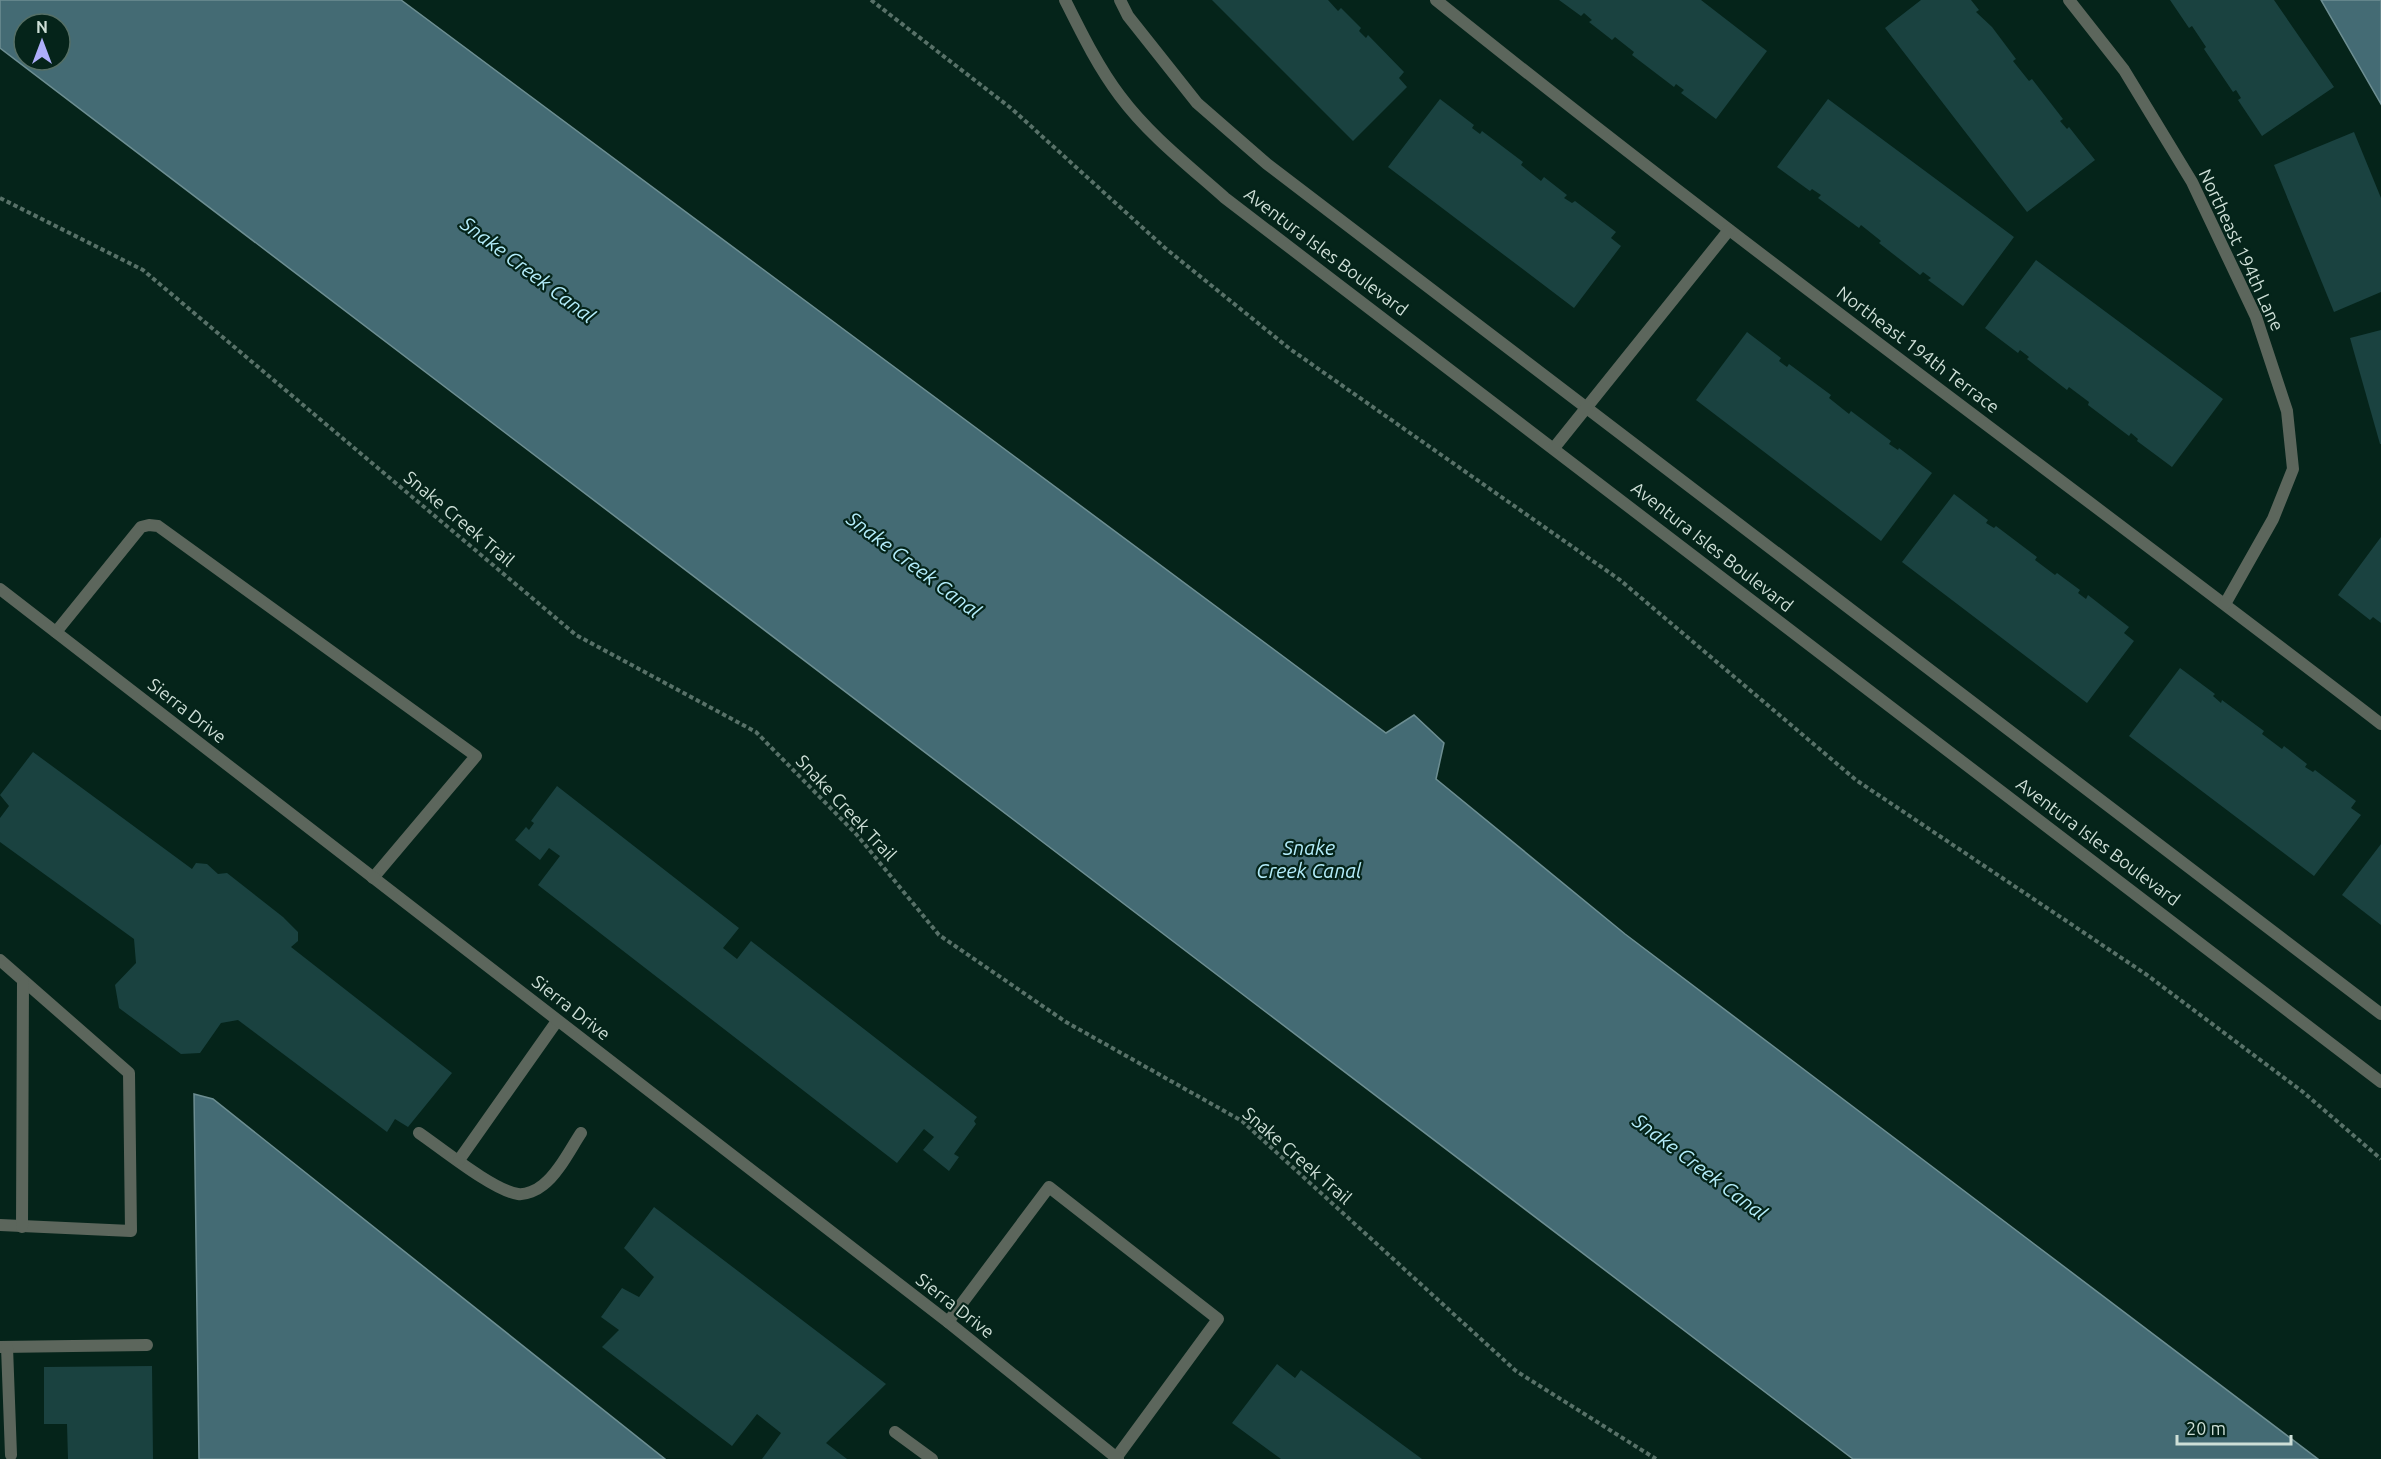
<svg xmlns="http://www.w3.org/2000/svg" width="2381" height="1459" font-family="Ubuntu,sans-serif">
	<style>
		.water { fill: #446b74; stroke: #6d8e92; stroke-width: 1.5; fill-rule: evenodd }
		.building { fill: #1a4240 }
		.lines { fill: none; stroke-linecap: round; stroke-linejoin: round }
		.path { stroke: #587168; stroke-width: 4; stroke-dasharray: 4.5 3; stroke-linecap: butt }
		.lane { stroke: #5c665c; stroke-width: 12 }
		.street { stroke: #5c665c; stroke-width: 12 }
		.labels { text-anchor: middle; stroke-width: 4.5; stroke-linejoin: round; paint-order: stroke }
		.street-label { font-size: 18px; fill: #cedfd7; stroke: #05241a }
		.water-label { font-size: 20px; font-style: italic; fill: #b5eefc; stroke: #05241a }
	</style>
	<rect width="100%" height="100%" fill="#05241a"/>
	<g class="water">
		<path d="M0,0H401L1386,733L1414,715L1444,743L1436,779L1625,934L2318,1459H1853L0,48ZM24,24H60V60H24Z"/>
		<polygon points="2321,0 2381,0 2381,104"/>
		<polygon points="194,1094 213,1099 665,1459 199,1459"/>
	</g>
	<g class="building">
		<polygon points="1212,0 1328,0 1338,11 1341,8 1361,28 1359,31 1366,38 1368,35 1404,72 1399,78 1407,87 1353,141"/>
		<polygon points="1559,0 1701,0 1767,51 1716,119 1681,93 1684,90 1676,84 1674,87 1632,55 1634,52 1615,37 1612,40 1589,22 1592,20 1584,13 1581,16"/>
		<polygon points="1921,0 1971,0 1979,10 1976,12 1992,27 2016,59 2013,61 2029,81 2032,79 2063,119 2060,121 2067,129 2069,127 2095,160 2027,212 1885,28"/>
		<polygon points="2170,0 2274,0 2334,87 2262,136 2238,100 2241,98 2236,90 2233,92 2204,49 2206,47 2192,26 2189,28"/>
		<polygon points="1440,99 1474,125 1472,128 1480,134 1482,131 1523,162 1521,165 1541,181 1544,177 1567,195 1564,198 1572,203 1575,201 1616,232 1611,238 1621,246 1574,308 1388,167"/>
		<polygon points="1828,99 2014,237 1963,306 1928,280 1931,278 1923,272 1920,275 1879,243 1881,241 1861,225 1859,228 1818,198 1821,195 1812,189 1810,191 1777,167"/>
		<polygon points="2354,132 2381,198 2381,292 2334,312 2274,165"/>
		<polygon points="2036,260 2223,399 2172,467 2137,441 2138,439 2131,433 2129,436 2088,405 2089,402 2069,387 2067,390 2027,359 2029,357 2020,350 2018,353 1985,328"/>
		<polygon points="2381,330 2381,444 2380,444 2350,338"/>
		<polygon points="1747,332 1781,358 1779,361 1787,367 1789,364 1831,395 1829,398 1849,414 1851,411 1891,441 1889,444 1898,450 1899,448 1932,473 1881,541 1696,400"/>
		<polygon points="1954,494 1988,520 1986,523 1994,528 1996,526 2037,557 2035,560 2055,575 2057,573 2080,590 2078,593 2086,599 2088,595 2129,627 2124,633 2134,641 2087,703 1902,562"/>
		<polygon points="2381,537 2381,623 2373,617 2370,620 2338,595"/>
		<polygon points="2180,668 2215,694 2213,696 2221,703 2222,700 2264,731 2262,734 2282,749 2284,746 2307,764 2305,767 2313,772 2315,770 2356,801 2351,808 2361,815 2314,876 2129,736"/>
		<polygon points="33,752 192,869 196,863 207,864 218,874 227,873 283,917 298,932 298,941 291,947 452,1073 408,1127 395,1119 387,1132 238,1020 221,1023 200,1053 181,1054 119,1008 115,985 136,963 134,939 0,842 0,818 9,806 0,795"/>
		<polygon points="557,786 739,928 723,948 737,959 751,941 977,1117 974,1121 976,1124 954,1154 959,1157 949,1171 923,1150 934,1137 924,1129 897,1163 538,885 560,856 549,848 540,860 515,840 526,827 529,830 534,823 531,821"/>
		<polygon points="2381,844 2381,925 2342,895"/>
		<polygon points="654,1207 886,1384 826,1443 847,1459 762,1459 781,1433 757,1414 732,1446 602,1347 619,1330 601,1317 622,1288 639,1297 654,1277 624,1248"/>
		<polygon points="1277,1364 1295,1378 1301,1370 1422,1459 1281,1459 1232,1423"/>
		<polygon points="152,1366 153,1459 68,1459 67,1424 44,1424 44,1367"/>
	</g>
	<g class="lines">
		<g class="path">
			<polyline points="871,0 1012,109 1165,248 1290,349 1620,580 1856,780 2147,975 2303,1092 2381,1159"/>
			<polyline points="0,198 143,270 576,635 756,732 857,835 939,935 1066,1022 1242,1121 1516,1371 1656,1459"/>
		</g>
		<g class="lane">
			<polyline points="56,632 141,527 149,525 158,526 476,756 373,878"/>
			<polyline points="0,960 129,1073 131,1231 0,1225"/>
			<path d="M419,1133C441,1148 494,1191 518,1194C526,1195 537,1190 543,1185C558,1174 571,1148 581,1133"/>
			<polyline points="459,1160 557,1021"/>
			<polyline points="22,1227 23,981"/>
			<polyline points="948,1322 1049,1187 1218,1319 1116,1458"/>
			<polyline points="0,1347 147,1345"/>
			<polyline points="7,1347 11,1455"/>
			<polyline points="895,1432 932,1459"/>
		</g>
		<g class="street">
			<path d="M1065,0C1081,32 1098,67 1120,96C1149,135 1189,166 1225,198L2381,1082"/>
			<polyline points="1120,0 1128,16 1197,103 1267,164 2381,1014"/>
			<path d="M1436,0C1745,249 2067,482 2381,724"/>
			<polyline points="2069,0 2124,70 2192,182 2256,317 2287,411 2293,469 2273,519 2225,604"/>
			<polyline points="1554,448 1729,230"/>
			<polyline points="0,589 948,1322 1118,1459"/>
		</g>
	</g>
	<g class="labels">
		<g class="street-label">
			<text transform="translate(2241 250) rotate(65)" y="6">Northeast 194th Lane</text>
			<text transform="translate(1326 252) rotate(37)" y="6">Aventura Isles Boulevard</text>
			<text transform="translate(1918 350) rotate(37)" y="6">Northeast 194th Terrace</text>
			<text transform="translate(459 519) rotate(40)" y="6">Snake Creek Trail</text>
			<text transform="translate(1712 547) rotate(38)" y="6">Aventura Isles Boulevard</text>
			<text transform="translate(187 711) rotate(38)" y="6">Sierra Drive</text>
			<text transform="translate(846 808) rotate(47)" y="6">Snake Creek Trail</text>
			<text transform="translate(2098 842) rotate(37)" y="6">Aventura Isles Boulevard</text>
			<text transform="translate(571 1008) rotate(38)" y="6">Sierra Drive</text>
			<text transform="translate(1297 1156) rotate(41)" y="6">Snake Creek Trail</text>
			<text transform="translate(955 1306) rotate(38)" y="6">Sierra Drive</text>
		</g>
		<g class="water-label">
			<text transform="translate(528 270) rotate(37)" y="7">Snake Creek Canal</text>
			<text transform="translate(914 565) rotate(37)" y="7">Snake Creek Canal</text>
			<text x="1309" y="855">Snake<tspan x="1309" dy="23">Creek Canal</tspan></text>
			<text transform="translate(1700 1167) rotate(37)" y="7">Snake Creek Canal</text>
		</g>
	</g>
	<g transform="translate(42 42)"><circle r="28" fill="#05241a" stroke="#556f66" stroke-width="1.5"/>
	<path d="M0-4.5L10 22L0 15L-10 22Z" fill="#aeaefa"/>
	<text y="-9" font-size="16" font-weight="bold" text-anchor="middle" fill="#cedfd7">N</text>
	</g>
	<path d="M2177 1435v9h114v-9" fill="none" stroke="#cedfd7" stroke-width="3"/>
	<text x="2186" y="1435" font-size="18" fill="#cedfd7" stroke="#05241a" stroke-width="4.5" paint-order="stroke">20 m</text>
</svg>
